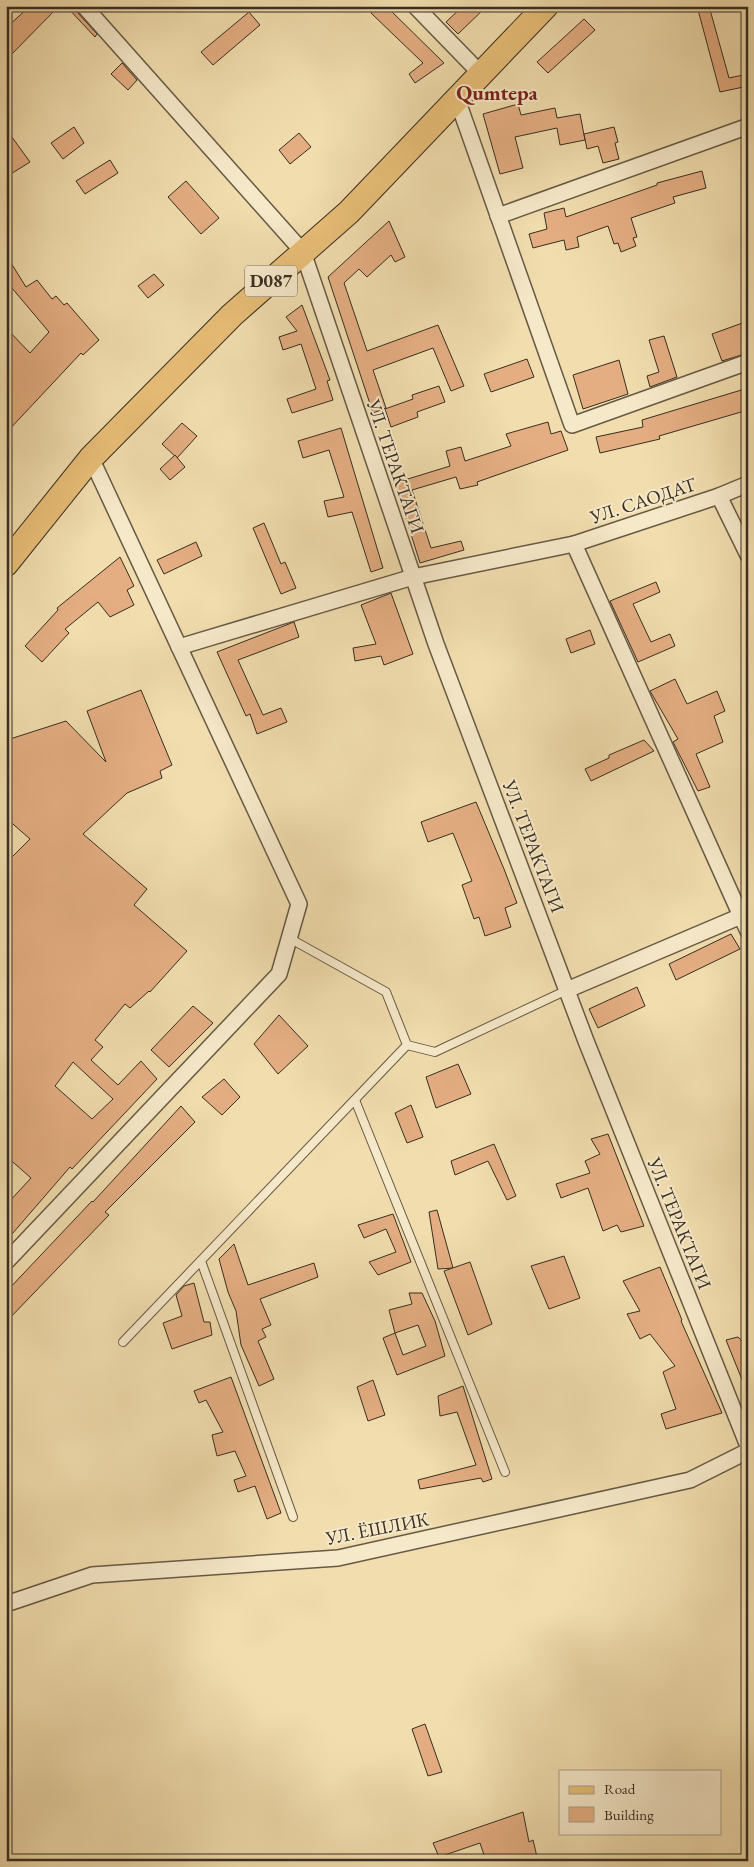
<svg xmlns="http://www.w3.org/2000/svg" width="754" height="1867" font-family="'EB Garamond',serif">
	<style>
		.building { fill: #e4ae82; stroke: #382e22; fill-rule: evenodd }
		.lines { fill: none; stroke-linecap: round; stroke-linejoin: round }
		.service-casing { stroke: #665a45; stroke-width: 10 }
		.minor-casing { stroke: #665a45; stroke-width: 18 }
		.primary-casing { stroke: #382e22; stroke-width: 26 }
		.service { stroke: #f6e9ca; stroke-width: 8 }
		.minor { stroke: #f6e9ca; stroke-width: 15 }
		.primary { stroke: #e8be77; stroke-width: 24 }
		.labels { text-anchor: middle; stroke-width: 4; stroke-linejoin: round; paint-order: stroke }
		.shield { fill: #f6e9ca; stroke: #716654; stroke-width: 1 }
		.shield-label { font-size: 18px; font-weight: bold; fill: #382e22 }
		.street-label { font-size: 19px; fill: #382e22; stroke: #f6e9ca }
		.quarter-label { font-size: 21px; font-weight: bold; fill: #7a1f14; stroke: #f6e9ca }
	</style>
	<rect width="100%" height="100%" fill="#f1ddae"/>
	<filter id="stains"><feTurbulence type="fractalNoise" baseFrequency=".004" numOctaves="4"/><feColorMatrix values="0 0 0 0 .2 0 0 0 0 .09 0 0 0 0 .02 0 0 0 .5 -.17"/></filter>
	<radialGradient id="worn" r=".72"><stop offset=".6" stop-color="#630" stop-opacity="0"/><stop offset="1" stop-color="#630" stop-opacity=".3"/></radialGradient>
	<g class="building">
		<polygon points="30,6 59,6 6,60 6,28"/>
		<polygon points="66,6 75,6 77,12 97,34 95,37"/>
		<polygon points="377,6 386,6 444,63 415,83 409,74 423,63 371,13"/>
		<polygon points="463,6 487,6 458,34 446,22"/>
		<polygon points="697,6 709,6 729,78 748,74 748,86 720,92"/>
		<polygon points="249,12 260,25 213,65 201,52"/>
		<polygon points="584,19 595,30 548,73 537,62"/>
		<polygon points="122,63 137,80 128,90 111,74"/>
		<polygon points="518,104 521,115 555,108 557,118 580,114 585,140 560,145 557,128 515,137 523,168 500,174 483,114"/>
		<polygon points="74,127 84,143 63,159 51,143"/>
		<polygon points="614,127 618,142 615,143 619,159 603,163 598,146 587,149 584,134"/>
		<polygon points="6,129 30,162 6,177"/>
		<polygon points="299,133 311,147 290,164 279,150"/>
		<polygon points="110,160 118,173 85,194 76,181"/>
		<polygon points="702,171 706,188 673,197 675,203 631,218 637,237 633,238 636,246 621,252 618,243 614,244 608,226 577,237 579,247 566,250 564,240 533,248 529,234 547,229 544,213 564,208 566,217 657,185 657,183"/>
		<polygon points="186,181 219,218 201,234 168,197"/>
		<polygon points="389,221 405,257 395,262 391,255 367,277 359,269 344,283 367,351 438,325 464,386 451,391 433,348 373,370 386,408 373,413 328,277"/>
		<polygon points="6,255 26,287 37,280 52,299 56,296 64,305 67,303 99,340 83,355 81,353 6,433 6,328 30,353 49,332 6,281"/>
		<polygon points="154,274 164,285 148,298 138,286"/>
		<polygon points="302,305 330,380 327,381 333,400 292,413 287,399 316,389 301,344 283,350 279,337 297,331 286,317"/>
		<polygon points="748,321 748,353 722,361 712,334"/>
		<polygon points="664,336 677,377 650,387 647,376 659,372 649,340"/>
		<polygon points="527,359 534,377 491,392 484,374"/>
		<polygon points="619,360 628,394 583,409 573,375"/>
		<polygon points="439,386 445,402 417,412 418,417 391,427 385,409 413,399 412,395"/>
		<polygon points="748,388 748,410 659,436 660,439 600,453 596,437 643,427 642,420"/>
		<polygon points="548,422 551,434 561,431 568,450 477,482 478,485 460,489 456,477 412,490 431,548 461,541 464,550 420,563 395,483 450,466 446,451 461,447 465,461 511,446 506,434"/>
		<polygon points="182,423 197,436 177,458 162,444"/>
		<polygon points="341,428 383,568 371,572 352,512 328,517 324,501 344,497 329,450 303,458 298,441"/>
		<polygon points="175,455 185,467 170,480 160,469"/>
		<polygon points="264,523 281,564 285,562 296,588 281,594 253,528"/>
		<polygon points="196,542 202,556 164,574 157,560"/>
		<polygon points="120,557 134,586 127,590 134,605 110,617 98,602 65,629 69,633 42,662 25,646 58,610 57,608"/>
		<polygon points="656,582 660,592 633,604 651,642 670,634 675,646 638,662 610,601"/>
		<polygon points="391,593 413,654 384,665 381,656 355,661 353,648 376,644 361,605"/>
		<polygon points="294,622 299,637 238,660 263,715 281,708 287,722 257,734 250,714 246,716 217,652"/>
		<polygon points="590,630 595,644 571,653 566,639"/>
		<polygon points="675,679 687,704 717,691 725,711 714,716 723,742 696,754 710,787 698,791 673,742 678,739 650,691"/>
		<path d="M141,690L172,765L160,771L162,778L127,793L83,834L147,889L134,905L187,951L150,992L149,991L130,1008L125,1004L95,1040L103,1047L91,1060L118,1085L141,1061L157,1079L72,1169L70,1167L6,1241V1205L31,1178L6,1156V863L30,839L6,818V742L10,739L66,721L106,762L87,711ZM73,1062L113,1099L92,1119L55,1086Z"/>
		<polygon points="644,740 654,751 591,781 585,769 609,758 609,755"/>
		<polygon points="476,802 504,869 517,903 505,908 511,927 485,936 479,917 474,919 462,885 472,881 453,833 428,842 421,822"/>
		<polygon points="731,934 740,949 676,980 669,964"/>
		<polygon points="637,987 645,1006 598,1028 589,1009"/>
		<polygon points="193,1006 213,1023 169,1067 151,1050"/>
		<polygon points="279,1015 308,1046 278,1074 254,1044"/>
		<polygon points="458,1064 471,1094 436,1108 426,1077"/>
		<polygon points="224,1079 240,1097 222,1115 202,1097"/>
		<polygon points="411,1105 423,1137 407,1143 395,1113"/>
		<polygon points="181,1106 195,1122 105,1212 109,1215 6,1322 6,1292 92,1201 93,1202"/>
		<polygon points="608,1134 644,1226 621,1232 617,1225 603,1231 588,1188 561,1198 556,1184 590,1173 585,1161 600,1154 591,1139"/>
		<polygon points="494,1144 516,1196 507,1200 488,1161 455,1175 451,1161"/>
		<polygon points="437,1210 453,1268 438,1269 429,1212"/>
		<polygon points="393,1214 411,1262 378,1275 369,1262 396,1252 386,1229 364,1238 358,1225"/>
		<polygon points="234,1244 248,1285 314,1263 318,1277 260,1299 271,1325 262,1329 266,1337 258,1341 274,1379 259,1386 241,1345 236,1311 228,1292 219,1259"/>
		<polygon points="564,1256 580,1298 549,1309 531,1266"/>
		<polygon points="470,1262 492,1324 468,1335 444,1271"/>
		<polygon points="660,1267 682,1320 681,1321 722,1413 666,1429 661,1414 676,1409 663,1372 675,1366 650,1334 640,1339 627,1314 640,1311 623,1281"/>
		<polygon points="194,1283 204,1322 210,1322 212,1335 172,1349 163,1323 182,1316 176,1295 184,1286"/>
		<path d="M409,1293H422L435,1321L445,1356L397,1375L383,1338L395,1333L389,1310L412,1304ZM418,1325L426,1346L403,1355L395,1333Z"/>
		<polygon points="738,1337 743,1342 748,1354 747,1392 726,1340"/>
		<polygon points="231,1377 281,1513 267,1519 255,1486 238,1492 234,1480 246,1476 235,1451 217,1456 212,1435 223,1432 206,1400 199,1403 194,1391"/>
		<polygon points="373,1380 385,1415 368,1421 357,1387"/>
		<polygon points="463,1386 492,1479 483,1482 481,1478 420,1489 418,1480 476,1465 457,1412 440,1416 438,1396"/>
		<polygon points="425,1724 442,1772 428,1776 412,1729"/>
		<polygon points="523,1812 529,1842 533,1840 538,1861 486,1861 480,1843 439,1857 433,1843"/>
	</g>
	<g class="lines">
		<defs>
			<g id="service">
				<polyline points="407,1045 435,1052 567,990"/>
				<polyline points="355,1100 505,1472"/>
				<polyline points="201,1261 293,1517"/>
				<polyline points="123,1342 407,1045 386,992 289,938"/>
			</g>
			<g id="minor">
				<polyline points="84,6 303,252 436,644 586,1041 748,1446"/>
				<polyline points="415,6 481,74"/>
				<polyline points="457,99 572,425 748,362"/>
				<polyline points="498,216 746,127 748,132"/>
				<polyline points="719,496 748,484"/>
				<polyline points="574,544 719,496 748,555"/>
				<polyline points="179,647 413,577 574,544 741,916 567,990"/>
				<polyline points="741,916 748,931"/>
				<polyline points="6,1262 279,974 299,904 91,458"/>
				<polyline points="6,1604 92,1575 338,1558 690,1480 748,1451"/>
			</g>
			<polyline id="primary" points="6,564 91,458 232,315 349,212 546,6"/>
		</defs>
		<use href="#service" class="service-casing"/>
		<use href="#minor" class="minor-casing"/>
		<use href="#primary" class="primary-casing"/>
		<use href="#service" class="service"/>
		<use href="#minor" class="minor"/>
		<use href="#primary" class="primary"/>
	</g>
	<g class="labels">
		<rect class="shield" x="245" y="265.5" width="52" height="31" rx="4"/>
		<g class="shield-label">
			<text x="271" y="287">D087</text>
		</g>
		<g class="street-label">
			<text transform="translate(396 466) rotate(71)" y="7">УЛ. ТЕРАКТАГИ</text>
			<text transform="translate(643 500) rotate(-18)" y="7">УЛ. САОДАТ</text>
			<text transform="translate(534 846) rotate(69)" y="7">УЛ. ТЕРАКТАГИ</text>
			<text transform="translate(680 1223) rotate(68)" y="7">УЛ. ТЕРАКТАГИ</text>
			<text transform="translate(377 1528) rotate(-11)" y="7">УЛ. ЁШЛИК</text>
		</g>
		<g class="quarter-label">
			<text x="497" y="100">Qumtepa</text>
		</g>
	</g>
	<rect width="754" height="1867" fill="none" stroke="#f1ddae" stroke-width="25"/>
	<rect x="8" y="8" width="739" height="1852" fill="none" stroke="#382e22" stroke-width="2.5"/>
	<rect x="12" y="12" width="729" height="1842" fill="none" stroke="#382e22"/>
	<rect x="559" y="1770" width="162" height="65" fill="#f6e9ca" stroke="#aa9e87"/>
	<rect x="569" y="1786" width="25" height="8" fill="#e8be77" stroke="#aa9e87"/>
	<text x="604" y="1794" font-size="15" fill="#382e22">Road</text>
	<rect x="569" y="1807" width="25" height="15" fill="#e4ae82" stroke="#aa9e87"/>
	<text x="604" y="1820" font-size="15" fill="#382e22">Building</text>
	<rect width="100%" height="100%" filter="url(#stains)"/>
	<rect width="100%" height="100%" fill="url(#worn)"/>
</svg>
